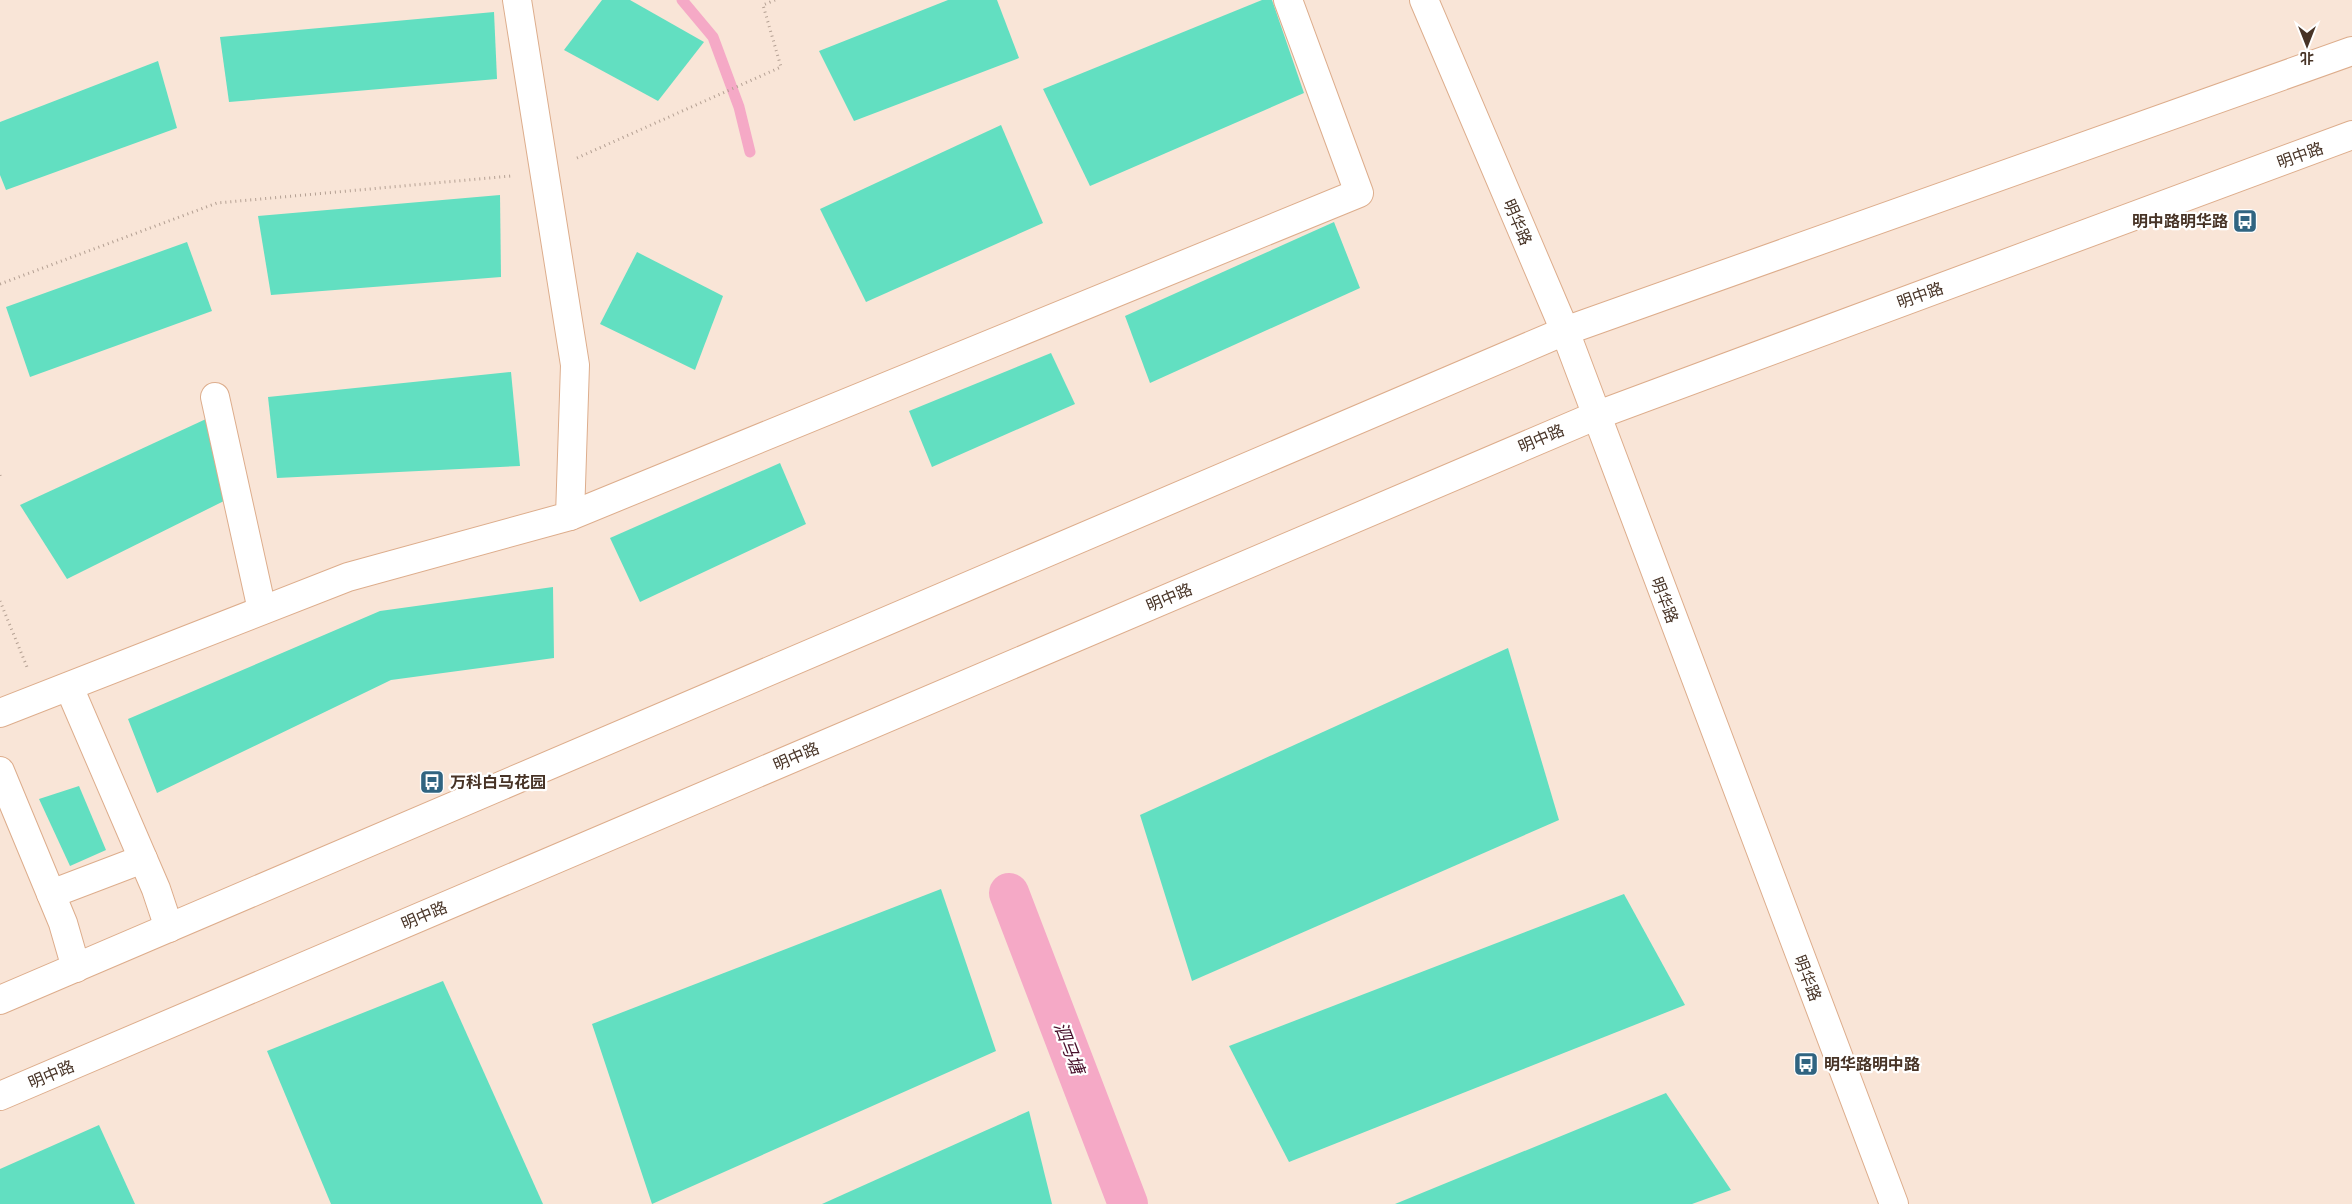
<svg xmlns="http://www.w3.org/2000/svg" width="2352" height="1204" font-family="'Space Grotesk','Noto Sans SC',sans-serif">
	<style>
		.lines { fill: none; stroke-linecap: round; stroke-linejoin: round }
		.stream { stroke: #f5a9c6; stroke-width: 11 }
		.canal { stroke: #f5a9c6; stroke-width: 40 }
		.building { fill: #62dfc1 }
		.minor-casing { stroke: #ddad8c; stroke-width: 30 }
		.major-casing { stroke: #ddad8c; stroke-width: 30 }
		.path { stroke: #b4a093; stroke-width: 3; stroke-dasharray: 1 4; stroke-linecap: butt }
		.minor { stroke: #fff; stroke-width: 28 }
		.major { stroke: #fff; stroke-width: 28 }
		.labels { text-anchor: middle; stroke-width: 4.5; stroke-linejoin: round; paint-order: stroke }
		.street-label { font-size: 16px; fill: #473326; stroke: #fff }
		.poi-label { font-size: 16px; font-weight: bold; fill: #473326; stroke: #fff; text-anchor: start }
		.water-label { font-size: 18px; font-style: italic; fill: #48102b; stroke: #fff }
	</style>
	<rect width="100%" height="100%" fill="#f9e5d7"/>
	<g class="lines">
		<polyline class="stream" points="682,0 713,37 739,107 750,152"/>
		<polyline class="canal" points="1009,893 1128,1204"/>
	</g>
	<g class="building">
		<polygon points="602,0 630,0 704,42 658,101 564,50"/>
		<polygon points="948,0 997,0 1019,58 854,121 819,51"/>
		<polygon points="1262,0 1272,0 1304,93 1090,186 1043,89"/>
		<polygon points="494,12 497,79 229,102 220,37"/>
		<polygon points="158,61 177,128 6,190 0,175 0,122"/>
		<polygon points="1001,125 1043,223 866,302 820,209"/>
		<polygon points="500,195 501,277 271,295 258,216"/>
		<polygon points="1334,222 1360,288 1150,383 1125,316"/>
		<polygon points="187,242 212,311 30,377 6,307"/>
		<polygon points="637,252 723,296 695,370 600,324"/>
		<polygon points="1051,353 1075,404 932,467 909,411"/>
		<polygon points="511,372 520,466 277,478 268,397"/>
		<polygon points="206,419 234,496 67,579 20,505"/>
		<polygon points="780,463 806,524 640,602 610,538"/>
		<polygon points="553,587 554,658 391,680 157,793 128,719 380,611"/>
		<polygon points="1508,648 1559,820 1192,981 1140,815"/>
		<polygon points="79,786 106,850 70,866 39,799"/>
		<polygon points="941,889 996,1051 652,1204 592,1024"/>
		<polygon points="1624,894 1685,1005 1289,1162 1229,1046"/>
		<polygon points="443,981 543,1204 331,1204 267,1051"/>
		<polygon points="1666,1093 1731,1190 1692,1204 1395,1204"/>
		<polygon points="1029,1111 1052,1204 822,1204"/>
		<polygon points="99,1125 135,1204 0,1204 0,1169"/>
	</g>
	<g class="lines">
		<defs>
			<g id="minor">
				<polyline points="1424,0 1565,331 1894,1204"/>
				<polyline points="215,397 262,610"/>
				<polyline points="570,516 1359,193 1288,0"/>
				<polyline points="69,687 156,889 169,928"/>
				<polyline points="0,713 348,577 570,516 575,365 517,0"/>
				<polyline points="0,771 63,923 76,968"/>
				<polyline points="51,894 143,859"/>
			</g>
			<g id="major">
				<polyline points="0,1000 1565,331 2352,51"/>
				<polyline points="0,1096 1595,416 2352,135"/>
			</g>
		</defs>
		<use href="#minor" class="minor-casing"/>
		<use href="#major" class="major-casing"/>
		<g class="path">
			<polyline points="577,158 781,67 763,5 775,0"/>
			<polyline points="0,284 217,203 511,176"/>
			<polyline points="0,475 1,479"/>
			<polyline points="0,601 27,667"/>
		</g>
		<use href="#minor" class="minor"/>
		<use href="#major" class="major"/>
	</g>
	<defs>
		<symbol id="bus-square" viewBox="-11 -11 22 22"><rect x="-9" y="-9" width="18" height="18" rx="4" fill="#306481" stroke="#fff"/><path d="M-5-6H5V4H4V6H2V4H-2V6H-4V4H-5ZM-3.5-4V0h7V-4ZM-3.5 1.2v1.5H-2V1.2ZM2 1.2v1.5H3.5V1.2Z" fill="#fff"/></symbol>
	</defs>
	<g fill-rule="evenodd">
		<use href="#bus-square" x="2231" y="207" width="28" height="28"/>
		<use href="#bus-square" x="418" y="768" width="28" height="28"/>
		<use href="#bus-square" x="1792" y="1050" width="28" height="28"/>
	</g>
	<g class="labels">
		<g class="street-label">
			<text transform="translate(2300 155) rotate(-20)" y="6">明中路</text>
			<text transform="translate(1518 222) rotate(67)" y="6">明华路</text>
			<text transform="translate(1920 295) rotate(-20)" y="6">明中路</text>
			<text transform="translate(1541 438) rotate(-23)" y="6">明中路</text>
			<text transform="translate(1169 597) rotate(-23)" y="6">明中路</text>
			<text transform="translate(1665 600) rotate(69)" y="6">明华路</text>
			<text transform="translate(796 756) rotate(-23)" y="6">明中路</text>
			<text transform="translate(424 915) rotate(-23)" y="6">明中路</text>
			<text transform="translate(1808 978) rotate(69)" y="6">明华路</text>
			<text transform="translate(51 1074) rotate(-23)" y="6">明中路</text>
		</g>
		<g class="poi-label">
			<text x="2228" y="227" text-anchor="end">明中路明华路</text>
			<text x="450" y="788">万科白马花园</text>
			<text x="1824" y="1070">明华路明中路</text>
		</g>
		<g class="water-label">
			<text transform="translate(1069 1048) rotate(69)" y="6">泗马塘</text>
		</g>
	</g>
	<g transform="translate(2307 45) rotate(180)" stroke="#ffffff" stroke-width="4" paint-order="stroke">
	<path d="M0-4L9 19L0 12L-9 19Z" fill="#473326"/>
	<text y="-8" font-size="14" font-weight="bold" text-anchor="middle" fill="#473326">北</text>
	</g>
</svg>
